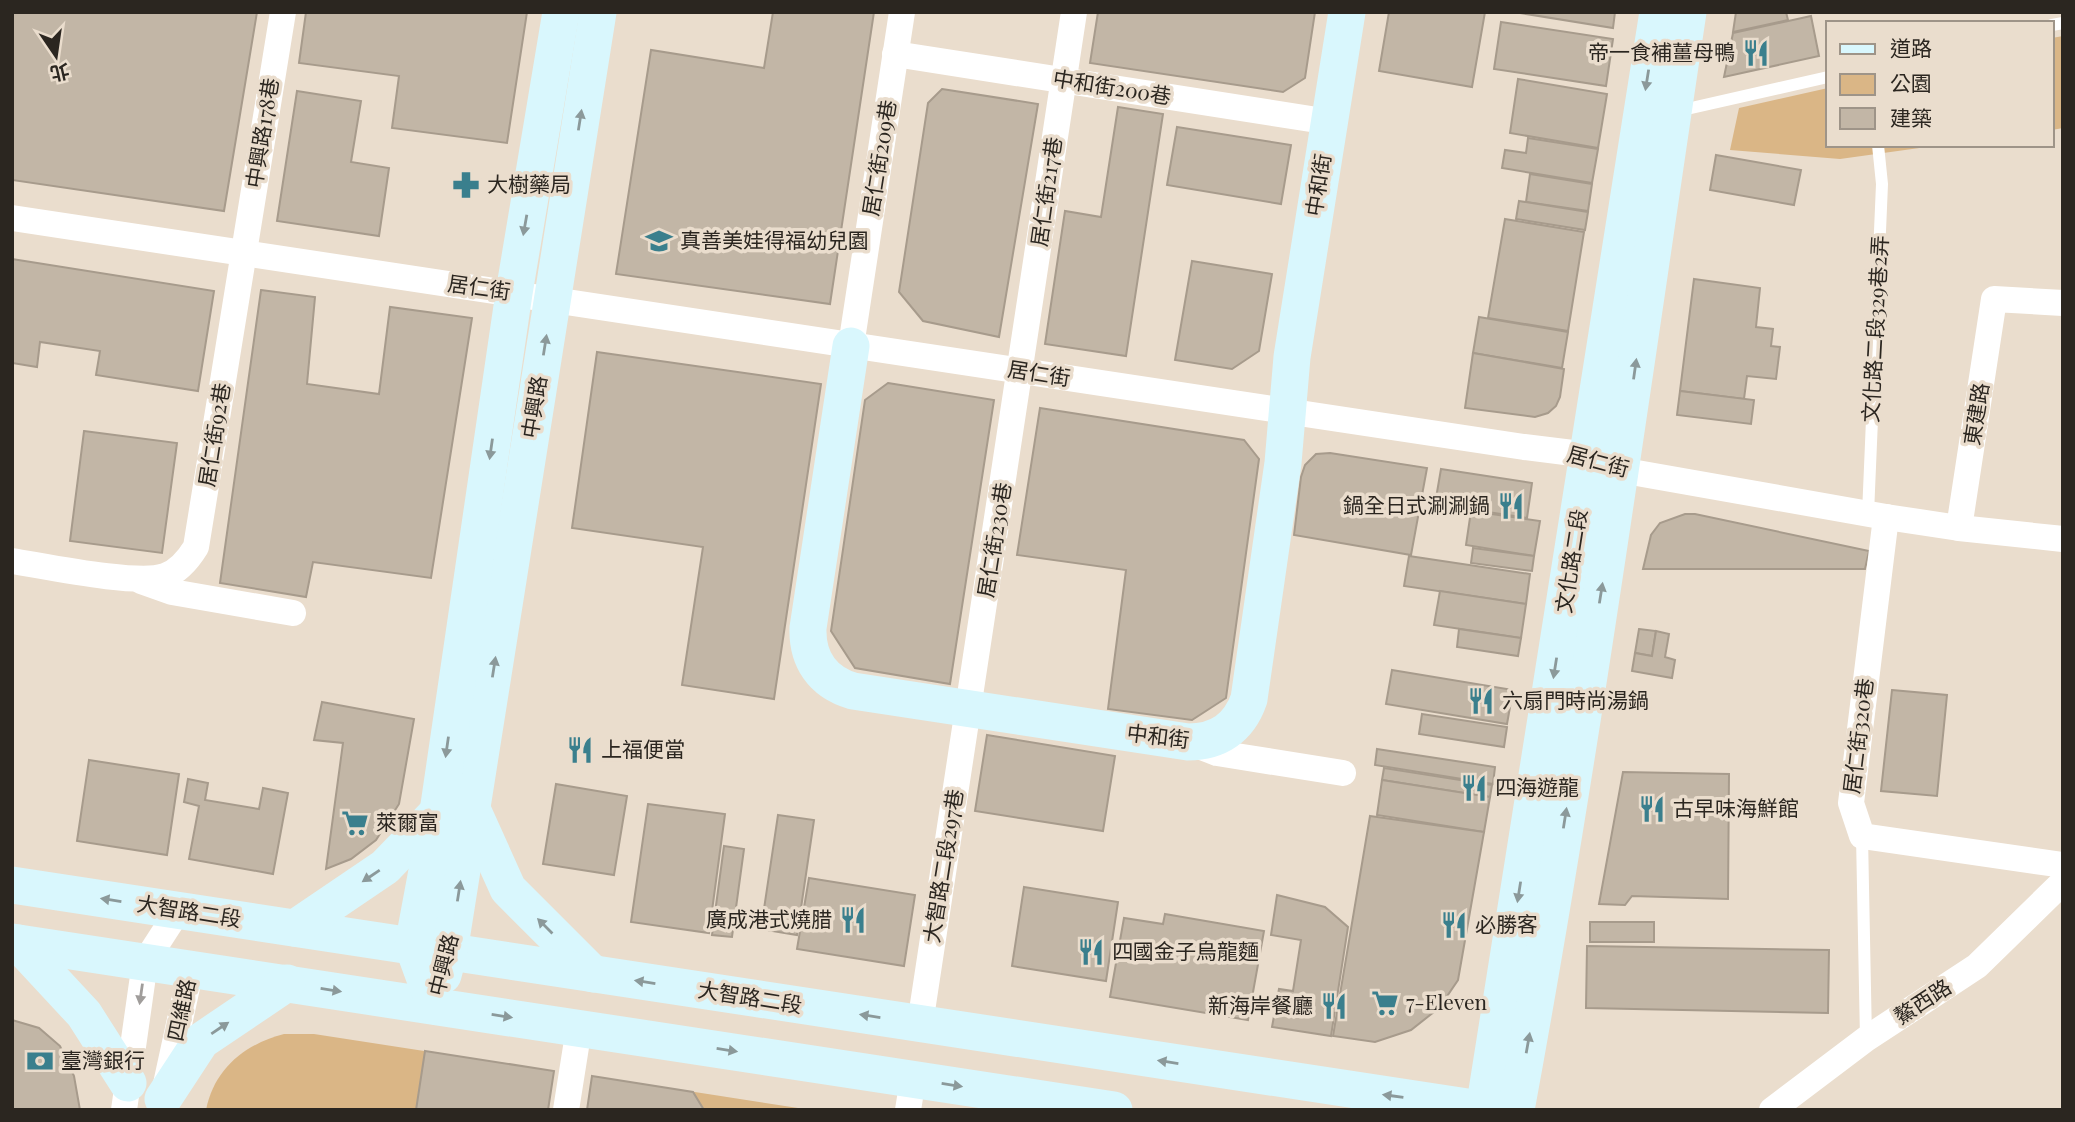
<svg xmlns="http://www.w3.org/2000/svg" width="2075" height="1122" font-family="'Playfair Display','Noto Sans TC',serif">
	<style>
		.green { fill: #dab686 }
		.building { fill: #c2b6a6; stroke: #a79b8c; stroke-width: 2 }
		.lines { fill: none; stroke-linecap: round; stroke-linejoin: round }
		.lane { stroke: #fff; stroke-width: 12 }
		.street { stroke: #fff; stroke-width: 26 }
		.secondary { stroke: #d9f7fd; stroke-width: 37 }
		.oneway { fill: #8b999a }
		.oneway2 { fill: #a09d9b }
		.labels { text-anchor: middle; stroke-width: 7; stroke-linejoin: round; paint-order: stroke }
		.poi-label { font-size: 21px; fill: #2b2620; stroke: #eaddcd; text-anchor: start }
		.street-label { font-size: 21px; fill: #2b2620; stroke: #eaddcd }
	</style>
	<rect width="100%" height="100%" fill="#eaddcd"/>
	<g class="green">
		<polygon points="2063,36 2063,128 2052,130 2052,38"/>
		<polygon points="1828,88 1828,145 1941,145 1840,159 1730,150 1739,108"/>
		<path d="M284,1034H314L554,1071L548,1110H206C214,1069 245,1044 284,1034Z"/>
		<polygon points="592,1076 811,1110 587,1110"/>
	</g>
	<g class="building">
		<polygon points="12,12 257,12 224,211 12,180"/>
		<polygon points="306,12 527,12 507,143 392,128 399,76 299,63"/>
		<polygon points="773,12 874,12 830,304 616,274 651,50 764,68"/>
		<polygon points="1098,12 1315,12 1305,78 1283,92 1090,63"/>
		<polygon points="1389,12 1485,12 1472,87 1379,71"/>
		<polygon points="1514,12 1615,12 1613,28"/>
		<polygon points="1736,12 1786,12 1788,20 1733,32"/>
		<polygon points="1811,16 1819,56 1724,77 1733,33"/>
		<polygon points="1501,22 1613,39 1606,86 1494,69"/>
		<polygon points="1518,79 1607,94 1598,148 1510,133"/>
		<polygon points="942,89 1038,104 999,337 923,321 899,292 928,103"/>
		<polygon points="297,91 361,101 351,162 389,168 379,236 277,221"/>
		<polygon points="1118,107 1163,114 1126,356 1045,344 1065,211 1101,217"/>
		<polygon points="1177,127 1291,145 1281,204 1167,185"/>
		<polygon points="1528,138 1598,149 1592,183 1502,168 1505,150 1526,153"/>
		<polygon points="1716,155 1801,170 1794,205 1710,190"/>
		<polygon points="1530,174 1592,184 1588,211 1526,202"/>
		<polygon points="1519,201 1588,212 1585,230 1516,219"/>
		<polygon points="1505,219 1584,232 1568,331 1488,318"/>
		<polygon points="12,259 214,291 198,391 96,375 100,351 40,342 37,367 12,363"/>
		<polygon points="1192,261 1272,274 1259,351 1232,369 1175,360"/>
		<polygon points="1694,279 1760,288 1756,327 1773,329 1771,346 1780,347 1776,379 1747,376 1744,399 1680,391"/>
		<polygon points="261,290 315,297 307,384 379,394 390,307 472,318 431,578 313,562 306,597 220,583"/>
		<polygon points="1479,317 1568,332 1562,368 1473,353"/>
		<polygon points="597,352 821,384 774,699 682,685 703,547 572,528"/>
		<polygon points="1473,353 1564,369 1560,397 1556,406 1548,413 1535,417 1465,408"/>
		<polygon points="888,383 994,400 950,684 855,668 831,631 865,400"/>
		<polygon points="1680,391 1754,400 1751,424 1677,415"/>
		<polygon points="1040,408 1244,440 1259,459 1226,698 1192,720 1108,709 1126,570 1017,555"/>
		<polygon points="84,431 177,443 162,553 70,541"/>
		<polygon points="1330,453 1427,468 1411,555 1294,535 1301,477 1305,465 1316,454"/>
		<polygon points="1441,469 1532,483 1527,518 1435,504"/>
		<polygon points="1471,511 1540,521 1534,556 1466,545"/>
		<polygon points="1685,514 1695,514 1869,551 1865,569 1643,569 1651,535 1660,523"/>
		<polygon points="1473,548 1534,556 1532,571 1471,563"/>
		<polygon points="1409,556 1530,574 1526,604 1404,586"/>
		<polygon points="1440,591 1526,604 1521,638 1434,625"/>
		<polygon points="1459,629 1521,638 1518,656 1457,647"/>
		<polygon points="1639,629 1656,631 1652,656 1635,653"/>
		<polygon points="1656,631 1669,634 1665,657 1675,660 1672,678 1632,671 1635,653 1652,656"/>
		<polygon points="1392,670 1513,690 1507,724 1386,704"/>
		<polygon points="1892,690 1947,695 1937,796 1881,791"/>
		<polygon points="322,702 414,719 399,804 376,840 351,859 326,869 343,743 314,740"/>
		<polygon points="1422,714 1507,727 1504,747 1419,734"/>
		<polygon points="987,735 1115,756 1103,831 975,811"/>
		<polygon points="1377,749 1495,767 1493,784 1375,765"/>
		<polygon points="89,760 179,774 167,855 77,841"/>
		<polygon points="1384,768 1492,785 1490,797 1382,780"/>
		<polygon points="1623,772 1729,774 1728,899 1632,896 1625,905 1599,904"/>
		<polygon points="188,779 208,783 205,800 259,809 263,788 288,793 273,874 189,859 199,806 184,802"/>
		<polygon points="1382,780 1490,797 1484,832 1377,815"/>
		<polygon points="556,784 627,796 614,875 543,864"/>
		<polygon points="648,804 725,814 709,933 631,922"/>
		<polygon points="778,815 814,820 797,935 761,929"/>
		<polygon points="1370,816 1484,832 1458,980 1439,1008 1411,1030 1375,1042 1333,1036"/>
		<polygon points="724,846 744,849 732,937 712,935"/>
		<polygon points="809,878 915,895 904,966 797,949"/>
		<polygon points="1024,887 1118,902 1106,981 1012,966"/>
		<polygon points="1277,895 1325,907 1348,927 1331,1036 1272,1027 1279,989 1293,991 1301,940 1271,935"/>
		<polygon points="1165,914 1264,931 1248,1020 1110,997 1124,918 1163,924"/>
		<rect x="1590" y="922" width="64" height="20"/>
		<polygon points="1587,946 1829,950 1828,1013 1586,1008"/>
		<polygon points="12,1020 39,1028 60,1046 74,1076 80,1110 12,1110"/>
		<polygon points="425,1051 554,1071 548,1110 416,1110"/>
		<polygon points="592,1076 693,1092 704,1110 587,1110"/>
	</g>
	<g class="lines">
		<g class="lane">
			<polyline points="2052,25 2063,23"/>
			<polyline points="1678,111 1828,77"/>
			<polyline points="1868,514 1882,184 1878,145"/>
			<polyline points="1862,836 1866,1039"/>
		</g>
		<g class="street">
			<polyline points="895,54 1330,122"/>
			<polyline points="12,218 1524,447 1589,455 1620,470 1886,517 1959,528 2063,539"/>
			<polyline points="851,346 902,12"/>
			<polyline points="1886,517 1851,803 1862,836 2063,865"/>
			<polyline points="1959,528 1994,299 2063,303"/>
			<path d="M12,561C44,566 139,586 165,576C179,571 188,560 196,547L283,12"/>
			<polyline points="141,581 172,592 293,613"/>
			<polyline points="1191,743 1217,753 1343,773"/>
			<polyline points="920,1024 1074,12"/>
			<polyline points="166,1084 191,969"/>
			<polyline points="124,1110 145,962 178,911"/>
			<polyline points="566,1110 579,1028"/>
			<polyline points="908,1110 913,1079"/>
			<polyline points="1772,1110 1866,1039 1977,966 2063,882"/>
		</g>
		<g class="secondary">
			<path d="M851,346L808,628C807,659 822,682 853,691L1188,742C1218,742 1239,728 1249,699L1283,463L1292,357L1347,12"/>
			<polyline points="472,809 508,889 593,974"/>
			<polyline points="12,885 1487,1110"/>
			<polyline points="295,928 385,867 438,812"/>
			<polyline points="12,942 1114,1110"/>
			<polyline points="18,943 84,1014 128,1083"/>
			<polyline points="443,975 449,952 598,12"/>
			<polyline points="435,1006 413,946 438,812 514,293 561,12"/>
			<polyline points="163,1099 201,1041 287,983"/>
			<polyline points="1484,1110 1658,12"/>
			<path d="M1516,1110C1583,746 1633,378 1688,12"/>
		</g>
	</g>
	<defs><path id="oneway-solid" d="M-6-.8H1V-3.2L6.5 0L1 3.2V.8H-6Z" transform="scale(1.75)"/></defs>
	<g class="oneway">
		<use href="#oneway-solid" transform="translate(1647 80) rotate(99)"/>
		<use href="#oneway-solid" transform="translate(580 120) rotate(-81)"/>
		<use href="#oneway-solid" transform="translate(525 225) rotate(100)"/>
		<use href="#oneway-solid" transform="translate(545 345) rotate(-81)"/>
		<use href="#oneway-solid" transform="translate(1635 369) rotate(-82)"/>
		<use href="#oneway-solid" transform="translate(491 449) rotate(98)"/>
		<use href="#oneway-solid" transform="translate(1601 593) rotate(-81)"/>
		<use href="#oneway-solid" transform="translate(494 667) rotate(-81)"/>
		<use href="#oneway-solid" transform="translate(1555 668) rotate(99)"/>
		<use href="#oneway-solid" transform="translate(447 747) rotate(98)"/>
		<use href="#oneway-solid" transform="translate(1565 818) rotate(-81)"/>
		<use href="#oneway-solid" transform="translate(371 876) rotate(146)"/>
		<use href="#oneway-solid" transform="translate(459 891) rotate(-81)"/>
		<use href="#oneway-solid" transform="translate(1519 892) rotate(99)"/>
		<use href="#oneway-solid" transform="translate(111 900) rotate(-171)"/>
		<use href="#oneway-solid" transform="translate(545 926) rotate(-135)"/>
		<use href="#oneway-solid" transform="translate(645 982) rotate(-171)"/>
		<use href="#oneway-solid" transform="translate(331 990) rotate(9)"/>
		<use href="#oneway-solid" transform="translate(502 1016) rotate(9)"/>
		<use href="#oneway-solid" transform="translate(870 1016) rotate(-171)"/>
		<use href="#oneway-solid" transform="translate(220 1028) rotate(-34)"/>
		<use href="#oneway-solid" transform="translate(1528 1043) rotate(-80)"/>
		<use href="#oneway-solid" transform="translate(727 1050) rotate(9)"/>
		<use href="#oneway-solid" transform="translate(1168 1062) rotate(-171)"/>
		<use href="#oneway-solid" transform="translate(952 1085) rotate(9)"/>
		<use href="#oneway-solid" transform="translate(1393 1096) rotate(-172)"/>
	</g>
	<use class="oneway2" href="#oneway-solid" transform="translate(141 994) rotate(98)"/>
	<defs>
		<symbol id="restaurant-bare" viewBox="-9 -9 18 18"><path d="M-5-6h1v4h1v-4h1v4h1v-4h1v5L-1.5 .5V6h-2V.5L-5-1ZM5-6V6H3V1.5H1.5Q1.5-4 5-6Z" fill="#3a7f8d" stroke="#eaddcd" stroke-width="2.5" paint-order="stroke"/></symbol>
		<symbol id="pharmacy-bare" viewBox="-9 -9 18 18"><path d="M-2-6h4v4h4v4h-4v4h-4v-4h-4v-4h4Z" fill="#3a7f8d" stroke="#eaddcd" stroke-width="2.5" paint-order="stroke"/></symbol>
		<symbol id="school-bare" viewBox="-9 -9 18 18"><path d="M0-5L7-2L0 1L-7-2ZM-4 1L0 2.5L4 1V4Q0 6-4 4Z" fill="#3a7f8d" stroke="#eaddcd" stroke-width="2.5" paint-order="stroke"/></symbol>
		<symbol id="supermarket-bare" viewBox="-9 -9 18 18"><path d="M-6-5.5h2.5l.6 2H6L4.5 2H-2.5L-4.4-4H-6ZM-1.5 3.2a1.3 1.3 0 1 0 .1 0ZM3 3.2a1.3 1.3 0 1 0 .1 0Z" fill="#3a7f8d" stroke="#eaddcd" stroke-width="2.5" paint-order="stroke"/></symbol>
		<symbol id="bank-bare" viewBox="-9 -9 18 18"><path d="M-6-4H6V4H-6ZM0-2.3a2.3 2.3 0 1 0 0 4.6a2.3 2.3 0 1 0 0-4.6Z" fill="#3a7f8d" stroke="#eaddcd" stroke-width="2.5" paint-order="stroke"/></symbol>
	</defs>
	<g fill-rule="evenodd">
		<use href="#restaurant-bare" x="1737" y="34" width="38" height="38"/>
		<use href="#pharmacy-bare" x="447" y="166" width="38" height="38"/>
		<use href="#school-bare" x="640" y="222" width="38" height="38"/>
		<use href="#restaurant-bare" x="1492" y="487" width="38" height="38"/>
		<use href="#restaurant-bare" x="1462" y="682" width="38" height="38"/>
		<use href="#restaurant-bare" x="561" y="731" width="38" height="38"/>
		<use href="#restaurant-bare" x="1455" y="769" width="38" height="38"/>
		<use href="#restaurant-bare" x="1633" y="790" width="38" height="38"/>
		<use href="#supermarket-bare" x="336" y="804" width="38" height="38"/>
		<use href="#restaurant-bare" x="834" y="901" width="38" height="38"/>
		<use href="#restaurant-bare" x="1435" y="906" width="38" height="38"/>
		<use href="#restaurant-bare" x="1072" y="933" width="38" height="38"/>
		<use href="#supermarket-bare" x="1366" y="984" width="38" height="38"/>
		<use href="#restaurant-bare" x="1315" y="987" width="38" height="38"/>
		<use href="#bank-bare" x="21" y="1042" width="38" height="38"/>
	</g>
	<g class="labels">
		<g class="poi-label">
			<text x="1735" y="60" text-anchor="end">帝一食補薑母鴨</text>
			<text x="487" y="192">大樹藥局</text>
			<text x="680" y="248">真善美娃得福幼兒園</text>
			<text x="1490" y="513" text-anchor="end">鍋全日式涮涮鍋</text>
			<text x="1502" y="708">六扇門時尚湯鍋</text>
			<text x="601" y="757">上福便當</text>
			<text x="1495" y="795">四海遊龍</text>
			<text x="1673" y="816">古早味海鮮館</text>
			<text x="376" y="830">萊爾富</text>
			<text x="832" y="927" text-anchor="end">廣成港式燒腊</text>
			<text x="1475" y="932">必勝客</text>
			<text x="1112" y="959">四國金子烏龍麵</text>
			<text x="1406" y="1010">7-Eleven</text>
			<text x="1313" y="1013" text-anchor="end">新海岸餐廳</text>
			<text x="61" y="1068">臺灣銀行</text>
		</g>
		<g class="street-label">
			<text transform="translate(1112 88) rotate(9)" y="7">中和街200巷</text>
			<text transform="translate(263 133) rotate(-81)" y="7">中興路178巷</text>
			<text transform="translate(880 158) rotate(-81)" y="7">居仁街209巷</text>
			<text transform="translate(1319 185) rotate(-81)" y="7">中和街</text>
			<text transform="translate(1047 192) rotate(-82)" y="7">居仁街217巷</text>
			<text transform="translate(479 288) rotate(8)" y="7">居仁街</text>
			<text transform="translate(1876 329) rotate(-87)" y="7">文化路二段329巷2弄</text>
			<text transform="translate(1039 374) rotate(9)" y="7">居仁街</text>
			<text transform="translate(535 407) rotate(-81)" y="7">中興路</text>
			<text transform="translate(1977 414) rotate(-81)" y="7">東建路</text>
			<text transform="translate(215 435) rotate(-81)" y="7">居仁街92巷</text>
			<text transform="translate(1598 462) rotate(15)" y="7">居仁街</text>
			<text transform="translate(995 540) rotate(-81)" y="7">居仁街230巷</text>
			<text transform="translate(1572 561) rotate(-81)" y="7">文化路二段</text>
			<text transform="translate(1859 736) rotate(-83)" y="7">居仁街320巷</text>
			<text transform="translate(1158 737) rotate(7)" y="7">中和街</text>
			<text transform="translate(944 866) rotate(-81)" y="7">大智路二段297巷</text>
			<text transform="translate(189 912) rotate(9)" y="7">大智路二段</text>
			<text transform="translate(444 965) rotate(-76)" y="7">中興路</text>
			<text transform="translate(750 998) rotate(9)" y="7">大智路二段</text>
			<text transform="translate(1923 1002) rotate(-33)" y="7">鰲西路</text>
			<text transform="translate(182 1010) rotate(-78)" y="7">四維路</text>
		</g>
	</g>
	<rect width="2075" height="1122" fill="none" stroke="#2b2620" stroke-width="28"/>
	<rect x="1826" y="21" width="228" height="126" fill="#eaddcd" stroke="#9e9488" stroke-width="2"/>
	<rect x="1840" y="44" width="35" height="10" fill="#d9f7fd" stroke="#9e9488" stroke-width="2"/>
	<text x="1890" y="56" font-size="21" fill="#2b2620">道路</text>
	<rect x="1840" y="74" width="35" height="21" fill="#dab686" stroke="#9e9488" stroke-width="2"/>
	<text x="1890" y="91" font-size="21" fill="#2b2620">公園</text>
	<rect x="1840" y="108" width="35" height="21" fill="#c2b6a6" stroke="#9e9488" stroke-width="2"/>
	<text x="1890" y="126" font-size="21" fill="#2b2620">建築</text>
	<g transform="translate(56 56) rotate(167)" stroke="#eaddcd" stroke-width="5" paint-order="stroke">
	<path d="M0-5L12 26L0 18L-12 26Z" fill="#2b2620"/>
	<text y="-10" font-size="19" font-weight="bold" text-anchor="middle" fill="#2b2620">北</text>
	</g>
</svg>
